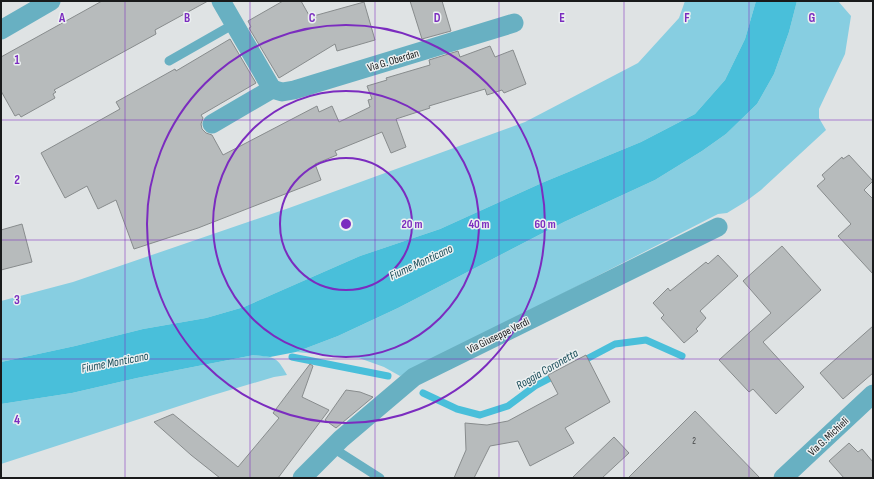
<svg xmlns="http://www.w3.org/2000/svg" width="874" height="479" font-family="'Sofia Sans Condensed',sans-serif">
	<style>
		.green { fill: #87cee1 }
		.water { fill: #49bfda }
		.lines { fill: none; stroke-linecap: round; stroke-linejoin: round }
		.stream { stroke: #49bfda; stroke-width: 7 }
		.building { fill: #b7bbbc; stroke: #888c8d }
		.lane { stroke: #68b0c2; stroke-width: 9 }
		.street { stroke: #68b0c2; stroke-width: 19 }
		.grid { fill: none; stroke: #7b2cbf; stroke-width: 1; stroke-opacity: 0.55 }
		.ring { fill: none; stroke: #7b2cbf; stroke-width: 2 }
		.labels { text-anchor: middle; stroke-width: 3; stroke-linejoin: round; paint-order: stroke }
		.number-label { font-size: 9px; fill: #404243 }
		.street-label { font-size: 11px; fill: #191a1b; stroke: #ecf0f1 }
		.water-label { font-size: 12px; font-style: italic; fill: #184b57; stroke: #ecf0f1 }
		.grid-label { font-size: 13px; text-anchor: middle; font-weight: bold; fill: #7b2cbf; stroke: #ecf0f1; stroke-width: 3; stroke-linejoin: round; paint-order: stroke }
		.centre { fill: #7b2cbf; stroke: #ecf0f1; stroke-width: 2 }
		.ring-label { font-size: 12px; text-anchor: middle; font-weight: bold; fill: #7b2cbf; stroke: #ecf0f1; stroke-width: 3; stroke-linejoin: round; paint-order: stroke }
	</style>
	<rect width="100%" height="100%" fill="#dfe3e4"/>
	<g class="green">
		<polygon points="685,1 756,1 745,39 725,80 695,114 641,142 544,182 440,229 360,256 244,307 206,318 143,329 75,346 1,362 1,301 73,282 289,208 525,122 638,63 679,18"/>
		<polygon points="797,1 838,1 851,16 845,54 819,109 819,118 826,130 761,190 745,202 727,213 718,214 461,346 400,376 384,367 359,358 296,352 338,336 398,308 564,222 655,180 702,151 726,134 757,104 774,74 789,32"/>
		<path d="M254,355C275,357 277,357 287,375L274,377L210,396L1,464V404L72,393L137,378Z"/>
	</g>
	<polygon class="water" points="756,1 797,1 789,32 774,74 757,104 726,134 702,151 655,180 564,222 398,308 338,336 296,352 270,357 254,355 137,378 72,393 1,404 1,362 75,346 143,329 206,318 244,307 360,256 440,229 544,182 641,142 695,114 725,80 745,39"/>
	<g class="lines">
		<g class="stream">
			<polyline points="292,357 388,376"/>
			<polyline points="579,363 615,344 646,340 682,356"/>
			<polyline points="423,393 457,409 480,415 508,406 535,386 558,374"/>
		</g>
	</g>
	<g class="building">
		<polygon points="102,1 208,1 155,30 156,34 54,90 56,92 53,94 55,98 21,117 19,114 15,116 1,91 1,57"/>
		<polygon points="283,1 301,1 310,17 364,2 375,40 337,51 335,44 279,78 249,28 251,27 248,21"/>
		<polygon points="410,1 442,1 451,31 422,39"/>
		<polygon points="230,39 256,83 201,115 203,118 201,124 202,129 206,133 212,135 223,155 317,106 319,112 332,106 339,122 370,107 368,100 372,99 367,86 387,80 386,78 430,65 429,60 458,51 460,57 490,46 495,57 513,50 526,84 504,93 502,90 487,95 485,89 429,106 430,108 396,119 406,147 391,153 382,132 335,151 337,155 315,164 321,180 198,228 134,249 116,200 98,209 87,186 65,198 41,153 120,109 116,102 175,69 176,71"/>
		<polygon points="849,155 873,181 864,190 873,199 873,274 838,236 851,224 817,186 825,179 822,175 842,157 843,159"/>
		<polygon points="22,224 32,262 1,270 1,230"/>
		<polygon points="782,246 821,290 763,342 804,387 776,414 753,389 749,392 719,360 771,313 743,281"/>
		<polygon points="718,255 738,276 700,311 706,318 696,329 698,331 684,343 661,318 664,315 653,303 668,288 670,291 706,262 708,264"/>
		<polygon points="873,326 873,373 843,399 820,373"/>
		<polygon points="586,355 610,402 565,428 574,443 530,466 518,441 490,446 474,478 454,478 466,450 465,423 487,425 508,421 558,394 548,375"/>
		<polygon points="310,364 313,366 302,397 329,410 278,478 220,478 191,455 154,422 173,414 238,467 279,418 273,413"/>
		<polygon points="346,390 360,392 373,397 336,428 325,420"/>
		<polygon points="695,411 760,478 628,478"/>
		<polygon points="614,437 629,453 602,478 572,478"/>
		<polygon points="849,443 858,452 862,449 873,462 873,478 844,478 829,461"/>
	</g>
	<g class="lines">
		<g class="lane">
			<polyline points="169,61 234,24"/>
			<polyline points="333,448 380,478"/>
		</g>
		<g class="street">
			<polyline points="1,30 51,1"/>
			<polyline points="272,89 282,92 294,90 514,23"/>
			<polyline points="212,124 272,89 221,1"/>
			<polyline points="302,478 341,439 414,377 718,227"/>
			<polyline points="783,478 873,394"/>
		</g>
	</g>
	<path class="grid" d="M125,1V478M250,1V478M375,1V478M499,1V478M624,1V478M749,1V478M1,120H873M1,240H873M1,359H873"/>
	<g class="ring">
		<circle cx="346" cy="224" r="66"/>
		<circle cx="346" cy="224" r="133"/>
		<circle cx="346" cy="224" r="199"/>
	</g>
	<g class="labels">
		<g class="number-label">
			<text x="694" y="444">2</text>
		</g>
		<g class="street-label">
			<text transform="translate(393 60) rotate(-17)" y="4">Via G. Oberdan</text>
			<text transform="translate(498 335) rotate(-26)" y="4">Via Giuseppe Verdi</text>
			<text transform="translate(828 436) rotate(-43)" y="4">Via G. Michieli</text>
		</g>
		<g class="water-label">
			<text transform="translate(421 262) rotate(-25)" y="4">Fiume Monticano</text>
			<text transform="translate(115 362) rotate(-11)" y="4">Fiume Monticano</text>
			<text transform="translate(547 369) rotate(-30)" y="4">Roggia Coronetta</text>
		</g>
	</g>
	<g class="grid-label">
		<text x="62" y="22">A</text>
		<text x="187" y="22">B</text>
		<text x="312" y="22">C</text>
		<text x="437" y="22">D</text>
		<text x="562" y="22">E</text>
		<text x="687" y="22">F</text>
		<text x="812" y="22">G</text>
		<text x="17" y="64">1</text>
		<text x="17" y="184">2</text>
		<text x="17" y="304">3</text>
		<text x="17" y="424">4</text>
	</g>
	<circle cx="346" cy="224" r="6" class="centre"/>
	<g class="ring-label">
		<text x="412" y="228">20 m</text>
		<text x="479" y="228">40 m</text>
		<text x="545" y="228">60 m</text>
	</g>
	<rect width="874" height="479" fill="none" stroke="#191a1b" stroke-width="4"/>
</svg>
